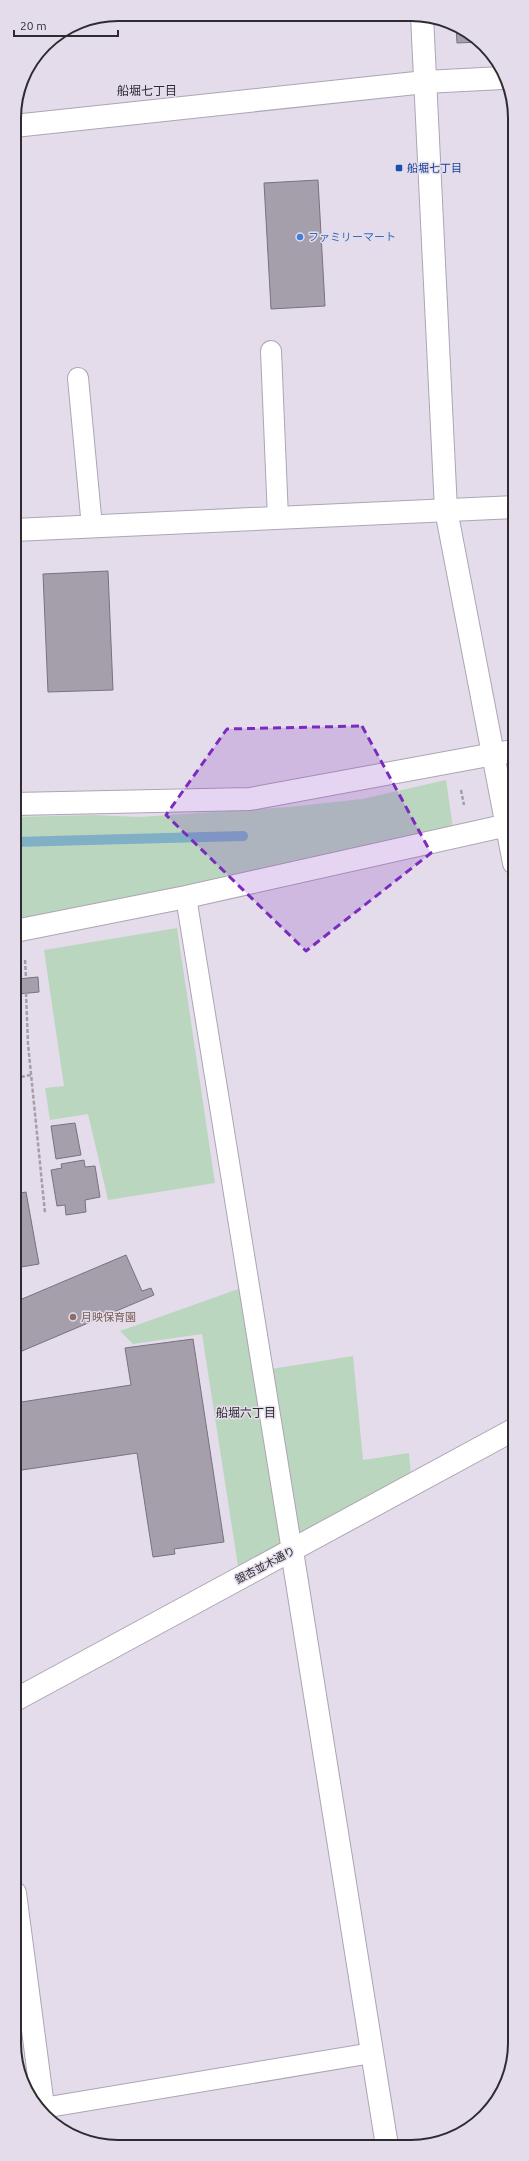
<svg xmlns="http://www.w3.org/2000/svg" width="529" height="2161" font-family="Ubuntu,'Noto Sans JP',sans-serif">
	<style>
		.green { fill: #bbd6bf }
		.lines { fill: none; stroke-linecap: round; stroke-linejoin: round }
		.stream { stroke: #80b0c6; stroke-width: 10 }
		.building { fill: #a59eab; stroke: #78717e }
		.lane-casing { stroke: #ada5b3; stroke-width: 22 }
		.street-casing { stroke: #ada5b3; stroke-width: 24 }
		.secondary-casing { stroke: #ada5b3; stroke-width: 24 }
		.path { stroke: #a49ea9; stroke-width: 2.5; stroke-dasharray: 4 2; stroke-linecap: butt }
		.lane { stroke: #fff; stroke-width: 20 }
		.street { stroke: #fff; stroke-width: 22 }
		.secondary { stroke: #fff; stroke-width: 22 }
		.marked { fill: #7b2cbf; fill-opacity: 0.2; stroke: #7b2cbf; stroke-width: 3; stroke-dasharray: 8 5; stroke-linejoin: round }
		.transit-dot { fill: #1a4fb4; stroke: #e4dcea; stroke-width: 1.5 }
		.shop-dot { fill: #3f7fe0; stroke: #e4dcea; stroke-width: 1.5 }
		.education-dot { fill: #8d6e63; stroke: #e4dcea; stroke-width: 1.5 }
		.labels { text-anchor: middle; stroke-width: 3; stroke-linejoin: round; paint-order: stroke }
		.transit-label { font-size: 11px; fill: #164399; stroke: #e4dcea; text-anchor: start }
		.shop-label { font-size: 11px; fill: #366cbe; stroke: #e4dcea; text-anchor: start }
		.education-label { font-size: 11px; fill: #785e54; stroke: #e4dcea; text-anchor: start }
		.street-label { font-size: 11px; fill: #2e2b31; stroke: #e4dcea }
		.neighbourhood-label { font-size: 12px; fill: #2e2b31; stroke: #e4dcea }
		.rim { fill: none; stroke: #2e2b31; stroke-width: 2 }
	</style>
	<rect width="100%" height="100%" fill="#e4dcea"/>
	<g class="green">
		<polygon points="446,780 453,829 391,847 15,921 14,817 94,815 139,817 288,807 362,799"/>
		<polygon points="177,928 215,1183 108,1200 88,1114 50,1120 45,1088 64,1086 44,950"/>
		<polygon points="244,1287 284,1545 238,1566 202,1334 133,1344 120,1331"/>
		<polygon points="353,1356 363,1460 409,1453 411,1476 301,1533 293,1519 271,1369"/>
	</g>
	<g class="lines">
		<polyline class="stream" points="14,842 243,836"/>
	</g>
	<g class="building">
		<polygon points="456,26 463,28 480,42 457,43"/>
		<polygon points="318,180 325,306 271,309 264,183"/>
		<polygon points="108,571 113,690 48,692 43,574"/>
		<polygon points="38,977 39,992 19,994 17,979"/>
		<polygon points="75,1123 81,1155 56,1159 51,1126"/>
		<polygon points="15,1158 18,1183 15,1183"/>
		<polygon points="84,1160 85,1167 95,1166 100,1197 85,1200 86,1212 66,1215 65,1205 57,1206 51,1170 62,1168 61,1164"/>
		<polygon points="26,1192 39,1264 15,1268 15,1194"/>
		<polygon points="126,1255 142,1291 151,1288 154,1295 15,1354 15,1302"/>
		<polygon points="193,1339 224,1542 174,1549 175,1554 153,1557 137,1453 15,1471 15,1403 131,1385 125,1348"/>
	</g>
	<g class="lines">
		<defs>
			<g id="lane">
				<polyline points="271,351 278,518"/>
				<polyline points="78,378 92,527"/>
				<polyline points="186,897 292,1551"/>
				<polyline points="43,2108 372,2053"/>
			</g>
			<g id="street">
				<polyline points="14,126 425,82 502,78"/>
				<polyline points="14,530 514,507"/>
				<polyline points="14,804 250,799 494,754"/>
				<polyline points="15,931 186,897 508,825"/>
				<polyline points="292,1551 387,2146"/>
				<polyline points="15,1893 44,2114"/>
			</g>
			<g id="secondary">
				<polyline points="422,16 446,510 514,863"/>
				<polyline points="494,754 514,751"/>
				<polyline points="15,1700 515,1429"/>
			</g>
		</defs>
		<use href="#lane" class="lane-casing"/>
		<use href="#street" class="street-casing"/>
		<use href="#secondary" class="secondary-casing"/>
		<g class="path">
			<polyline points="461,790 464,805"/>
			<polyline points="25,960 26,978"/>
			<polyline points="26,993 28,1044 45,1213"/>
			<polyline points="15,1078 31,1075"/>
		</g>
		<use href="#lane" class="lane"/>
		<use href="#street" class="street"/>
		<use href="#secondary" class="secondary"/>
	</g>
	<path class="marked" d="M362,726L431,853L306,951L166,815L227,729Z"/>
	<rect class="transit-dot" x="395" y="164" width="8" height="8" rx="2"/>
	<circle class="shop-dot" cx="300" cy="237" r="4"/>
	<circle class="education-dot" cx="73" cy="1317" r="4"/>
	<g class="labels">
		<g class="transit-label">
			<text x="407" y="172">船堀七丁目</text>
		</g>
		<g class="shop-label">
			<text x="308" y="241">ファミリーマート</text>
		</g>
		<g class="education-label">
			<text x="81" y="1321">月映保育園</text>
		</g>
		<g class="street-label">
			<text transform="translate(265 1565) rotate(-28)" y="4">銀杏並木通り</text>
		</g>
		<g class="neighbourhood-label">
			<text x="147" y="95">船堀七丁目</text>
			<text x="246" y="1417">船堀六丁目</text>
		</g>
	</g>
	<path d="M0 0H529V2161H0ZM118 21H411A97 97 0 0 1 508 118V2043A97 97 0 0 1 411 2140H118A97 97 0 0 1 21 2043V118A97 97 0 0 1 118 21Z" fill="#e4dcea" fill-rule="evenodd"/>
	<path class="rim" d="M118 21H411A97 97 0 0 1 508 118V2043A97 97 0 0 1 411 2140H118A97 97 0 0 1 21 2043V118A97 97 0 0 1 118 21Z"/>
	<path d="M14 30v6h104v-6" fill="none" stroke="#2e2b31" stroke-width="2"/>
	<text x="20" y="30" font-size="12" fill="#2e2b31" stroke="#e4dcea" stroke-width="3" paint-order="stroke">20 m</text>
</svg>
